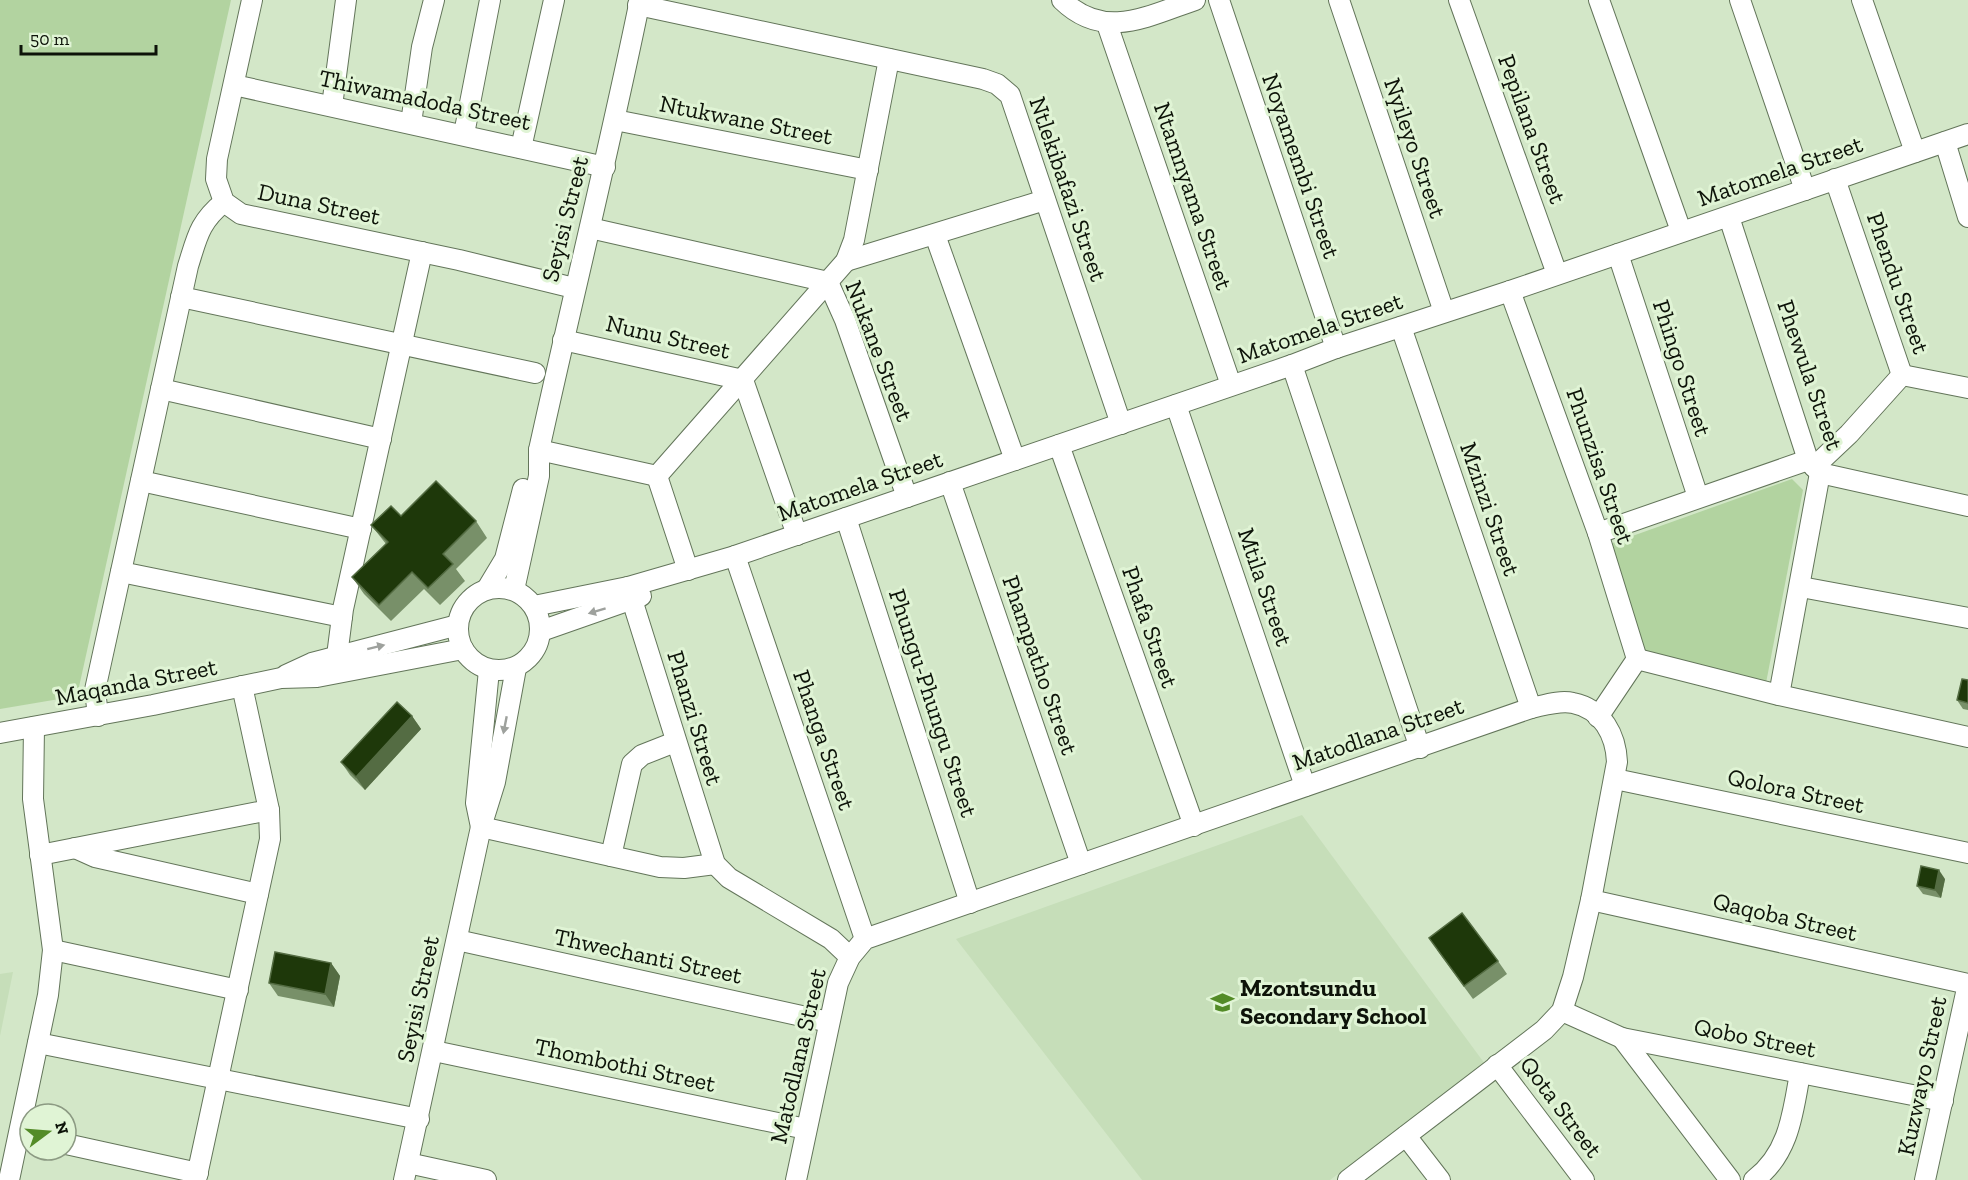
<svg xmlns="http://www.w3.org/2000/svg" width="1968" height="1180" font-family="'Zilla Slab',serif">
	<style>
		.built { fill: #c6deb9 }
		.green { fill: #b2d3a0 }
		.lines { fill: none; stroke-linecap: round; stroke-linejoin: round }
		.minor-casing { stroke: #63755a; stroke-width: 22 }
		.minor { stroke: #fff; stroke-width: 20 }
		.wall { fill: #789069 }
		.shaded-wall { fill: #546c43 }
		.building { fill: #1e380a; stroke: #546c43; stroke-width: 1.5 }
		.oneway { fill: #9ea19d }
		.labels { text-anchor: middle; stroke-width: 6; stroke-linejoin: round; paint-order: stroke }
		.street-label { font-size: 24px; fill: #0d1309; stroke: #e0f4d5 }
		.poi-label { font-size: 24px; font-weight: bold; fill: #0d1309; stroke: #e0f4d5; text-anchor: start }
	</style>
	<rect width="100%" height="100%" fill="#d3e7c8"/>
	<g class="built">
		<polygon points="1302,815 1485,1064 1330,1180 1142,1180 956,939"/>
		<polygon points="13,972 0,1036 0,974"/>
	</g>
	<g class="green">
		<polygon points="0,0 231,0 77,696 0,709"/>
		<polygon points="1792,479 1803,490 1766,683 1643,652 1610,544"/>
	</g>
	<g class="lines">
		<defs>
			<g id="minor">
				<polyline points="252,0 217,159 216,179 224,202 241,214 459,260 574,288"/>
				<path d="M1062,0C1104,41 1148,16 1195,0"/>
				<polyline points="1219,0 1336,348"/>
				<polyline points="1339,0 1444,312"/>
				<polyline points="1459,0 1557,274"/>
				<polyline points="1599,0 1681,231"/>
				<polyline points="1740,0 1805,190"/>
				<polyline points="1862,0 1915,152"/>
				<polyline points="638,5 983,79 997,84 1010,95 1121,424"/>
				<polyline points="1107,24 1231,385"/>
				<polyline points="234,85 605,167"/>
				<polyline points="332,106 346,0"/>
				<polyline points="615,120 868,170"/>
				<polyline points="411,123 422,47 434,0"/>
				<polyline points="464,134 490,0"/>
				<polyline points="1945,142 1968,217"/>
				<polyline points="521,148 554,0"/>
				<polyline points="1835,179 1902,375"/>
				<polyline points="1729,217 1808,460 1820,473 1968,506"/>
				<polyline points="590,228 828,282 845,320 907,497"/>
				<polyline points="935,235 1015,460"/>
				<polyline points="1618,254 1698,497"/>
				<polyline points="846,261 1045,200"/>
				<polyline points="1510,291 1598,533 1637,659"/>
				<polyline points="181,297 535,373"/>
				<polyline points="1401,327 1531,708"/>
				<polyline points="563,340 743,380 797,535"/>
				<polyline points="1292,365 1420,748"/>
				<polyline points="1902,375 1968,388"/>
				<polyline points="161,389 381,439"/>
				<polyline points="1176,405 1305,786"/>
				<polyline points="1059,445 1194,826"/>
				<polyline points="539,450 657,476"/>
				<polyline points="1814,467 1849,434 1902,375"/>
				<polyline points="657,476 846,261 854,240 889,59"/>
				<polyline points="657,476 688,570"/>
				<polyline points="141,481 361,529"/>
				<polyline points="950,482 1081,864"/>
				<polyline points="846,518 970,903"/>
				<polyline points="1598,533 1808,460"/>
				<polyline points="735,556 865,939"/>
				<polyline points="121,572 342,617"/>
				<polyline points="628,587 715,864 729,878 831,939 850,957"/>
				<polyline points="1801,587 1968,618"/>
				<circle cx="499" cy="629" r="41"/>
				<polyline points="487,589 505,559 523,489"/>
				<path d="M514,590L539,476V450C572,300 609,151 640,0"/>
				<polyline points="534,606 628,587 735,556 1292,365 1336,348 1510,291 1968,134"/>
				<polyline points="541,631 641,596"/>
				<polyline points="337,656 343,609 422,252"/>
				<polyline points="1637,659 1779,695 1968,737"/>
				<polyline points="286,675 312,663 458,625"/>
				<polyline points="1779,695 1820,473"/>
				<path d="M98,716L95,690L188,266C197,238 199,222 224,202"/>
				<polyline points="1598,717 1637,659"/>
				<polyline points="0,733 153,705 281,678 317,677 463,649"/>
				<polyline points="1615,779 1968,853"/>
				<polyline points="481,827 660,867 684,868 715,864"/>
				<polyline points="481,827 476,803 489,670"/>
				<polyline points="75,848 95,857 258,894"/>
				<polyline points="40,855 269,810"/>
				<polyline points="611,856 632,764 642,755 675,742"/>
				<polyline points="1591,900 1968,984"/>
				<polyline points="457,940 829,1022"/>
				<polyline points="53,950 238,990"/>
				<polyline points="1562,1011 1622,1038 1943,1101"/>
				<polyline points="1622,1038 1730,1180"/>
				<polyline points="38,1043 419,1119"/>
				<polyline points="434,1051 806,1129"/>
				<polyline points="1497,1065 1584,1180"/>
				<polyline points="1406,1136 1440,1180"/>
				<polyline points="66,1144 198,1173"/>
				<polyline points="408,1163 486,1180"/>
				<polyline points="9,1180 48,995 53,950 33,799 34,727"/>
				<polyline points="196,1180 270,839 269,810 242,686"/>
				<polyline points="404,1180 481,827 495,782 516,668"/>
				<path d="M796,1180L838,983L850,957L865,939L1531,708C1545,705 1560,700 1573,703C1603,709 1616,736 1617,762L1591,900L1573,977L1562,1011L1544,1030L1348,1180"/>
				<path d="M1754,1180C1789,1154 1793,1113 1800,1073"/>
				<polyline points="1925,1180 1968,984"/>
			</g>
		</defs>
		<use href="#minor" class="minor-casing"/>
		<use href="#minor" class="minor"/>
	</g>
	<g class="wall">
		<polygon points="401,516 476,521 487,538 456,569 465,581 440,605 424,589 391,621 364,594 352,577 386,544 371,525"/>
		<polygon points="1968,680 1968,710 1963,709 1957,700"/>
		<polygon points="412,716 421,729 365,790 350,775 341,762"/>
		<polygon points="1945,879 1941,898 1923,894 1917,886"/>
		<polygon points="1437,950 1498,961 1507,974 1473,999"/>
		<polygon points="331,963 340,976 334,1007 278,996 269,983"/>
	</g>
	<g class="shaded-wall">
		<polygon points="412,716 421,729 365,790 356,777"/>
		<polygon points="1939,870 1945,879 1941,898 1935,890"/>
		<polygon points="331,963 340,976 334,1007 325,994"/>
	</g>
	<g class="building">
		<polygon points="436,481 476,521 443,554 453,564 428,588 412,572 379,605 352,577 388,542 371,525 391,506 401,516"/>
		<polygon points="1962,679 1968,680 1968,703 1957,700"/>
		<polygon points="397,702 412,716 356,777 341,762"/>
		<polygon points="1921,866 1939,870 1935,890 1917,886"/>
		<polygon points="1462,913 1498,961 1464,986 1429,938"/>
		<polygon points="275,952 331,963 325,994 269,983"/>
	</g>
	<defs><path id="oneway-solid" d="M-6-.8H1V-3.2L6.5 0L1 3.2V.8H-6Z" transform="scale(1.5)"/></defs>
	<g class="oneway">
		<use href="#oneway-solid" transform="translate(597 611) rotate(163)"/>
		<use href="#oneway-solid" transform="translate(376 647) rotate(-14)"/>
		<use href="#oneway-solid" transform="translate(505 725) rotate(101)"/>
	</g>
	<defs>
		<symbol id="school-bare" viewBox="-9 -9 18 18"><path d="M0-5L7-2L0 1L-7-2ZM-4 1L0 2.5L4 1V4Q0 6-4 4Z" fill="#538b27" stroke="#e0f4d5" stroke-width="2.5" paint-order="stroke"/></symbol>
	</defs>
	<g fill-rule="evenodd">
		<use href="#school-bare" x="1206" y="986" width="33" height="33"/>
	</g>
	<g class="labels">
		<g class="street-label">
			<text transform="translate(425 100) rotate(12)" y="8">Thiwamadoda Street</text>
			<text transform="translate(746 120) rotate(11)" y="8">Ntukwane Street</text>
			<text transform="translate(1532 129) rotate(70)" y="8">Pepilana Street</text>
			<text transform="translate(1415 148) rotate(71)" y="8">Nyileyo Street</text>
			<text transform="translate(1301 166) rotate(71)" y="8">Noyamembi Street</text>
			<text transform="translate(1780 171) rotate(-19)" y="8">Matomela Street</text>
			<text transform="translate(1068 189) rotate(71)" y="8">Ntlekibafazi Street</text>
			<text transform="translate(1193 196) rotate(71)" y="8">Ntamnyama Street</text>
			<text transform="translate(319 204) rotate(12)" y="8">Duna Street</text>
			<text transform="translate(565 219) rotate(-76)" y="8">Seyisi Street</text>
			<text transform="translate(1898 283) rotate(71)" y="8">Phendu Street</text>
			<text transform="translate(1320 328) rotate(-19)" y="8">Matomela Street</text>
			<text transform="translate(668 337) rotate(13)" y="8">Nunu Street</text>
			<text transform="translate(879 351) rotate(69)" y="8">Nukane Street</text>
			<text transform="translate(1682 368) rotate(72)" y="8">Phingo Street</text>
			<text transform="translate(1810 375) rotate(71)" y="8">Phewula Street</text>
			<text transform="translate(1600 466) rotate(71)" y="8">Phunzisa Street</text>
			<text transform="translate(860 486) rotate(-19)" y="8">Matomela Street</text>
			<text transform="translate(1490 509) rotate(71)" y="8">Mzinzi Street</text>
			<text transform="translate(1265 587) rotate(71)" y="8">Mtila Street</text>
			<text transform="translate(1150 627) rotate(71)" y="8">Phafa Street</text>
			<text transform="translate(1040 665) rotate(71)" y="8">Phampatho Street</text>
			<text transform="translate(136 682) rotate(-11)" y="8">Maqanda Street</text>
			<text transform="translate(933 703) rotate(72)" y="8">Phungu-Phungu Street</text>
			<text transform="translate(695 718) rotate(73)" y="8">Phanzi Street</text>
			<text transform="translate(1378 734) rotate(-19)" y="8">Matodlana Street</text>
			<text transform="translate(824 740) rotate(71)" y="8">Phanga Street</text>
			<text transform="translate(1796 791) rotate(12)" y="8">Qolora Street</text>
			<text transform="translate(1785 917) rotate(13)" y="8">Qaqoba Street</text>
			<text transform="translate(648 956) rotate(12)" y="8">Thwechanti Street</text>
			<text transform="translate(418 999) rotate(-78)" y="8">Seyisi Street</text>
			<text transform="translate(1755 1038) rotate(11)" y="8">Qobo Street</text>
			<text transform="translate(798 1056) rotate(-77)" y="8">Matodlana Street</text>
			<text transform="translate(625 1065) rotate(12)" y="8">Thombothi Street</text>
			<text transform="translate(1922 1076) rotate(-78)" y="8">Kuzwayo Street</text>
			<text transform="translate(1561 1107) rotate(53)" y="8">Qota Street</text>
		</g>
		<g class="poi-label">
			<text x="1240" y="996">Mzontsundu<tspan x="1240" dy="28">Secondary School</tspan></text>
		</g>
	</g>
	<g transform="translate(48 1132) rotate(74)"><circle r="28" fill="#e0f4d5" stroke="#8c9a83" stroke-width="1.5"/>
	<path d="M0-4.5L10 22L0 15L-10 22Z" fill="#538b27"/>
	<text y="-9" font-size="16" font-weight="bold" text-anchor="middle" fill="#0d1309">N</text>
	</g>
	<path d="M21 45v9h135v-9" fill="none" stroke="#0d1309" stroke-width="3"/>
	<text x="30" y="45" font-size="18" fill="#0d1309" stroke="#e0f4d5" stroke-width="4.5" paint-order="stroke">50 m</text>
</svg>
